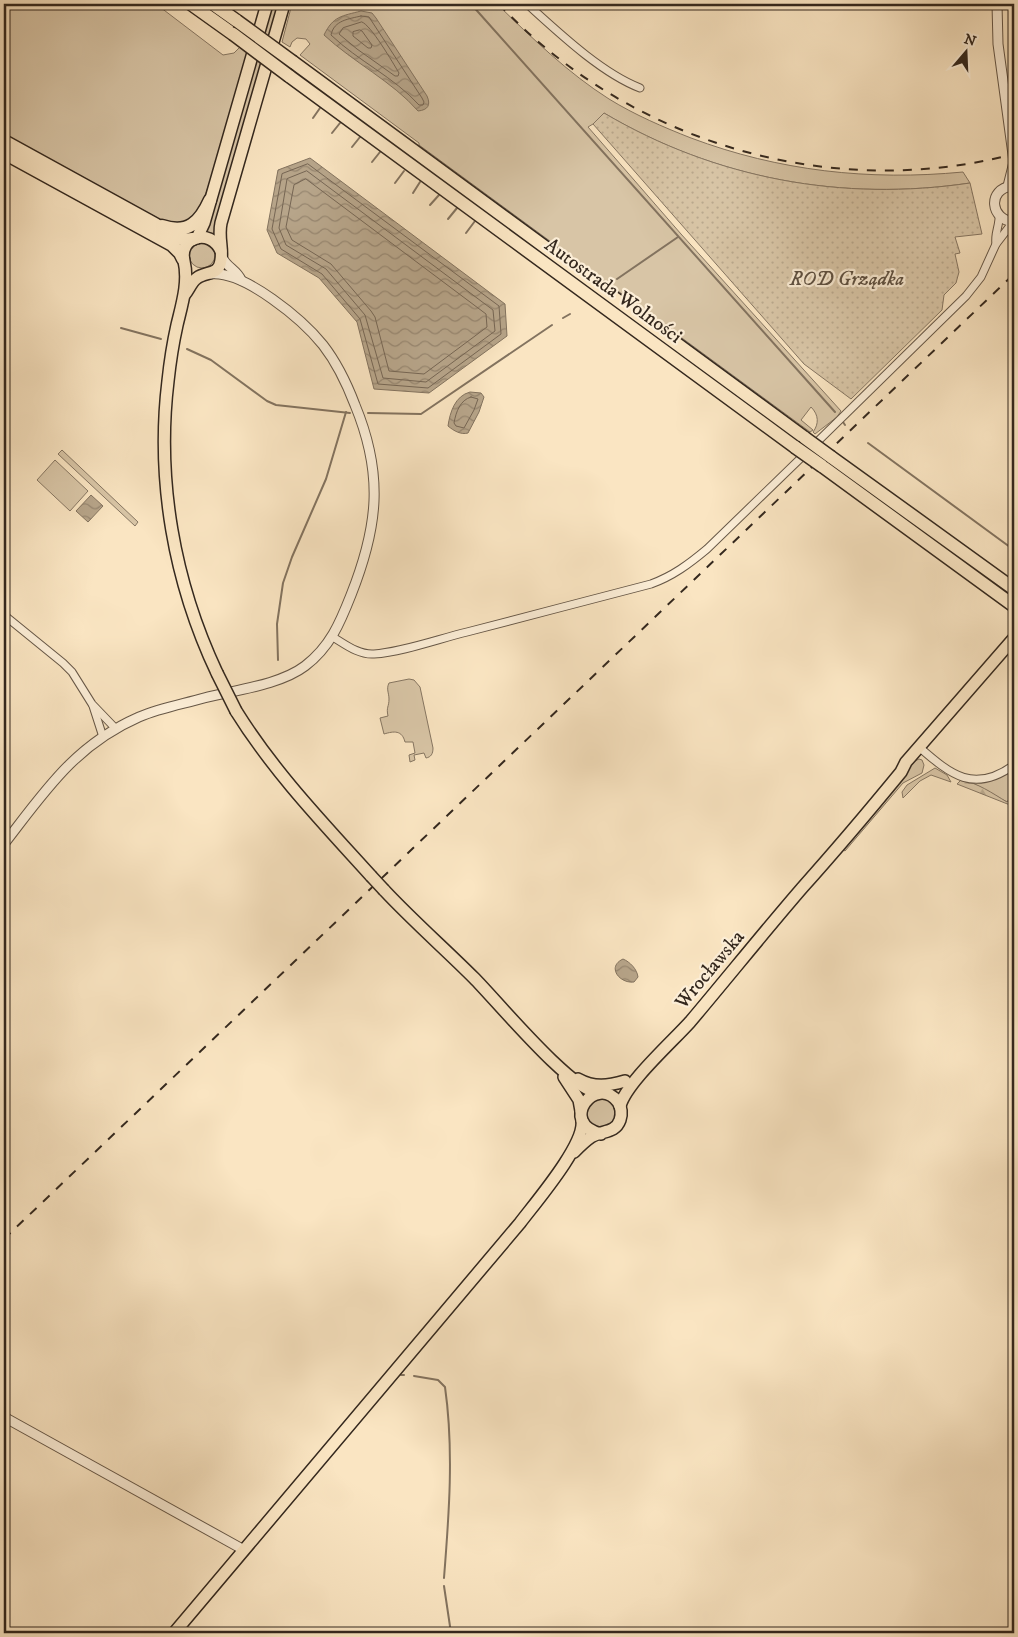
<svg xmlns="http://www.w3.org/2000/svg" width="1018" height="1637" font-family="'IM FELL DW Pica',serif">
	<style>
		.green { fill: #d8c5a6; stroke: #867662 }
		.forest { fill: url(#forest-firs); stroke: #867662 }
		.garden { fill: url(#garden-dots); stroke: #867662 }
		.water { fill: url(#water-waves); stroke: #83735f }
		.lines { fill: none; stroke-linecap: round; stroke-linejoin: round }
		.shore { stroke: #766654; stroke-width: 1 }
		.stream { stroke: #83735f; stroke-width: 2 }
		.minor-casing { stroke: #665747; stroke-width: 9 }
		.tertiary-casing { stroke: #665747; stroke-width: 11 }
		.primary-casing { stroke: #34281e; stroke-width: 14 }
		.motorway-casing { stroke: #34281e; stroke-width: 15 }
		.minor { stroke: #fceed7; stroke-width: 7 }
		.tertiary { stroke: #fceed7; stroke-width: 9 }
		.primary { stroke: #fae5c2; stroke-width: 11 }
		.motorway { stroke: #fae5c2; stroke-width: 12 }
		.rail { stroke: #34281e; stroke-width: 2; stroke-dasharray: 9 9; stroke-linecap: butt }
		.primary-bridge-casing { stroke: #34281e; stroke-width: 14; stroke-linecap: butt }
		.motorway-bridge-casing { stroke: #34281e; stroke-width: 15; stroke-linecap: butt }
		.primary-bridge { stroke: #fae5c2; stroke-width: 11 }
		.motorway-bridge { stroke: #fae5c2; stroke-width: 12 }
		.labels { text-anchor: middle; stroke-width: 4.5; stroke-linejoin: round; paint-order: stroke }
		.park-label { font-size: 20px; font-style: italic; fill: #5d4f40; stroke: #fceed7 }
		.street-label { font-size: 20px; fill: #34281e; stroke: #fceed7 }
	</style>
	<defs>
		<pattern id="forest-firs" width="22" height="20" patternUnits="userSpaceOnUse" patternTransform="scale(1.25)"><rect width="22" height="20" fill="#d8c5a6"/><path d="M5 1l3.5 6h-7zM16 11l3.5 6h-7z" fill="#baa98e"/></pattern>
		<pattern id="garden-dots" width="8" height="8" patternUnits="userSpaceOnUse" patternTransform="scale(1.25)"><rect width="8" height="8" fill="#d8c5a6"/><path d="M2 2h.1M6 6h.1" fill="none" stroke="#baa98e" stroke-width="1.8" stroke-linecap="round"/></pattern>
		<pattern id="water-waves" width="16" height="10" patternUnits="userSpaceOnUse" patternTransform="scale(1.25)"><rect width="16" height="10" fill="#b7a58a"/><path d="M0 5q4-4 8 0t8 0" fill="none" stroke="#968670"/></pattern>
	</defs>
	<rect width="100%" height="100%" fill="#fae5c2"/>
	<filter id="stains"><feTurbulence type="fractalNoise" baseFrequency=".004" numOctaves="4"/><feColorMatrix values="0 0 0 0 .2 0 0 0 0 .09 0 0 0 0 .02 0 0 0 .5 -.17"/></filter>
	<radialGradient id="worn" r=".72"><stop offset=".6" stop-color="#630" stop-opacity="0"/><stop offset="1" stop-color="#630" stop-opacity=".3"/></radialGradient>
	<g class="green">
		<polygon points="4,4 156,4 223,55 234,53 240,47 247,52 229,123 205,196 199,211 183,224 167,223 4,135"/>
		<polygon points="271,4 281,4 215,234 203,231"/>
		<path d="M292,4H497C532,38 568,73 609,99C635,115 663,127 691,138C779,171 869,181 963,172L970,183C843,202 715,179 604,113L593,124L588,127L681,234L841,411L837,417L815,434L813,432C819,424 819,415 811,407L801,420L813,430L810,432L419,145V143L300,55L310,44L306,39L297,38L292,42L290,47L282,42Z"/>
		<polygon points="292,67 801,441 799,443 291,70"/>
		<circle cx="202" cy="255" r="13"/>
		<polygon points="62,450 138,522 135,526 58,454"/>
		<polygon points="55,460 88,491 70,511 37,480"/>
		<path d="M409,679L414,680L420,687L433,748C433,754 431,757 426,758L424,753L414,755L415,760L410,762L409,755L415,753L413,742H405C402,730 394,731 384,734L380,718L388,716C386,707 389,707 389,699C389,693 386,689 389,683Z"/>
		<polygon points="919,759 922,760 924,765 922,773 903,783 845,851 842,849 915,761"/>
		<polygon points="935,768 947,775 951,782 931,775 920,781 903,798 902,792 907,785"/>
		<path d="M1014,769V793L1007,802L971,782C988,783 999,778 1014,769Z"/>
		<circle cx="601" cy="1113" r="15"/>
	</g>
	<path class="forest" d="M961,780C978,783 992,793 1007,802L1014,793V799L1010,805L957,784Z"/>
	<path class="garden" d="M604,113C716,179 843,202 970,183L982,234L955,237L960,253L955,254L959,272L956,283L944,295L942,310L851,399L804,364L593,124Z"/>
	<g class="water">
		<path d="M361,11L372,13L376,18L427,96C431,105 428,110 418,111C393,82 353,62 324,35C333,16 342,16 361,11Z"/>
		<polygon points="310,158 505,304 507,336 429,393 374,389 357,322 319,278 277,253 267,230 278,170"/>
		<path d="M470,392L481,393L484,397L479,412L468,433C461,435 454,431 448,426C450,412 455,396 470,392Z"/>
		<polygon points="91,495 103,506 88,522 76,511"/>
		<path d="M623,959C630,962 637,969 638,977L634,982C620,984 606,967 623,959Z"/>
	</g>
	<g class="lines">
		<g class="shore">
			<path d="M361,16L369,17L422,98L424,102L423,105H419C394,77 358,61 331,35C334,20 349,19 361,16Z"/>
			<path d="M362,22C371,25 393,63 399,73L398,76H395L357,49L339,34L343,28Z"/>
			<polygon points="360,30 362,31 372,45 371,48 368,48 353,36 353,32"/>
			<polygon points="308,164 499,306 501,334 428,388 378,384 360,319 322,274 281,249 272,229 282,174"/>
			<polygon points="307,171 493,310 495,331 426,382 383,378 365,315 326,269 286,245 279,228 287,179"/>
			<polygon points="306,179 486,314 487,327 424,374 389,371 375,317 371,311 331,264 292,240 286,227 294,185"/>
			<path d="M471,397L478,399L474,410L464,428L456,426L454,423C456,412 460,400 471,397Z"/>
		</g>
		<g class="stream">
			<polyline points="471,4 835,412"/>
			<polyline points="313,118 320,108"/>
			<polyline points="332,133 340,123"/>
			<polyline points="352,147 360,137"/>
			<polyline points="372,162 380,152"/>
			<polyline points="395,183 404,171"/>
			<polyline points="413,193 420,182"/>
			<polyline points="430,205 439,195"/>
			<polyline points="448,219 457,208"/>
			<polyline points="466,233 475,221"/>
			<polyline points="617,279 678,237"/>
			<polyline points="563,318 570,314"/>
			<polyline points="121,328 161,339"/>
			<polyline points="187,349 211,360 267,401 276,405 350,413"/>
			<polyline points="368,413 421,414 552,325"/>
			<polyline points="843,422 845,425"/>
			<polyline points="868,443 1014,550"/>
			<polyline points="278,660 277,624 283,583 292,557 326,479 346,412"/>
			<polyline points="401,1375 404,1375"/>
			<path d="M414,1376L438,1380L445,1387C454,1450 449,1515 444,1578"/>
			<polyline points="444,1586 451,1633"/>
		</g>
		<defs>
			<g id="minor">
				<path d="M527,4C558,32 601,73 640,88"/>
				<path d="M996,244C994,234 1000,225 999,215"/>
				<polyline points="814,445 966,296 981,277 996,244 1013,222"/>
				<polyline points="4,615 63,663 72,672 92,704 116,729"/>
				<path d="M333,637C346,645 359,655 374,654C403,652 438,639 467,632C528,616 590,600 651,584C673,576 689,564 707,549L806,453"/>
				<polyline points="93,706 103,737"/>
				<path d="M919,747C951,775 974,794 1014,765"/>
			</g>
			<g id="tertiary">
				<polyline points="997,4 998,44 1014,162 1008,186"/>
				<path d="M1012,186C987,189 990,220 1014,222"/>
				<path d="M222,257C226,267 237,270 241,280"/>
				<path d="M4,844C45,791 75,745 139,717C160,708 183,704 204,698C235,690 280,685 305,666C330,647 340,623 351,595C378,527 384,475 355,405C347,384 337,363 323,345C303,320 245,271 211,274"/>
				<polyline points="4,1417 244,1550"/>
			</g>
			<g id="primary">
				<polyline points="197,238 204,223 267,4"/>
				<path d="M185,294C189,289 192,281 197,278C206,271 219,276 221,260C223,248 218,237 221,223L284,4"/>
				<path d="M217,673C174,582 156,480 168,381C170,362 173,343 177,325C182,304 189,282 184,261C178,237 210,227 221,251"/>
				<path d="M236,711C274,772 323,823 371,876"/>
				<path d="M384,890C413,921 444,948 474,978C497,1001 572,1092 599,1093"/>
				<polyline points="564,1077 579,1100 581,1111"/>
				<path d="M578,1079C594,1088 608,1086 625,1081"/>
				<path d="M620,1106C626,1083 672,1042 690,1022C728,977 764,932 802,888C836,850 869,811 901,772L906,762L1014,638"/>
				<path d="M574,1152C579,1147 585,1141 591,1137C602,1130 615,1134 620,1120C622,1114 621,1107 618,1102C596,1073 557,1123 601,1134"/>
				<path d="M174,1633L520,1223C535,1203 585,1145 582,1121"/>
			</g>
			<g id="motorway">
				<polyline points="191,4 233,34"/>
				<polyline points="213,4 237,21"/>
				<polyline points="293,62 805,438"/>
				<polyline points="289,76 795,447"/>
				<path d="M4,141L155,224C167,232 178,242 193,239"/>
				<polyline points="4,153 172,245 180,253 183,259"/>
				<path d="M162,226C188,235 200,222 210,200"/>
				<polyline points="831,457 1014,589"/>
				<polyline points="822,466 1014,606"/>
			</g>
		</defs>
		<use href="#minor" class="minor-casing"/>
		<use href="#tertiary" class="tertiary-casing"/>
		<use href="#primary" class="primary-casing"/>
		<use href="#motorway" class="motorway-casing"/>
		<use href="#minor" class="minor"/>
		<use href="#tertiary" class="tertiary"/>
		<use href="#primary" class="primary"/>
		<use href="#motorway" class="motorway"/>
		<g class="rail">
			<path d="M499,4C629,143 830,202 1014,154"/>
			<polyline points="4,1239 1014,274"/>
		</g>
		<defs>
			<g id="primary-bridge">
				<polyline points="217,673 236,711"/>
				<polyline points="371,876 384,890"/>
			</g>
			<g id="motorway-bridge">
				<polyline points="237,21 293,62"/>
				<polyline points="233,34 289,76"/>
				<polyline points="805,438 831,457"/>
				<polyline points="795,447 822,466"/>
			</g>
		</defs>
		<use href="#primary-bridge" class="primary-bridge-casing"/>
		<use href="#motorway-bridge" class="motorway-bridge-casing"/>
		<use href="#primary-bridge" class="primary-bridge"/>
		<use href="#motorway-bridge" class="motorway-bridge"/>
	</g>
	<g class="labels">
		<g class="park-label">
			<text x="847" y="285">ROD Grządka</text>
		</g>
		<g class="street-label">
			<text transform="translate(614 290) rotate(36)" y="7">Autostrada Wolności</text>
			<text transform="translate(709 969) rotate(-50)" y="7">Wrocławska</text>
		</g>
	</g>
	<rect width="1018" height="1637" fill="none" stroke="#fae5c2" stroke-width="20"/>
	<rect x="5" y="5" width="1008" height="1627" fill="none" stroke="#34281e" stroke-width="2.5"/>
	<rect x="10" y="10" width="998" height="1617" fill="none" stroke="#34281e"/>
	<g transform="translate(966 52) rotate(19)" stroke="#fceed7" stroke-width="4" paint-order="stroke">
	<path d="M0-4L9 19L0 12L-9 19Z" fill="#34281e"/>
	<text y="-8" font-size="14" font-weight="bold" text-anchor="middle" fill="#34281e">N</text>
	</g>
	<rect width="100%" height="100%" filter="url(#stains)"/>
	<rect width="100%" height="100%" fill="url(#worn)"/>
</svg>
